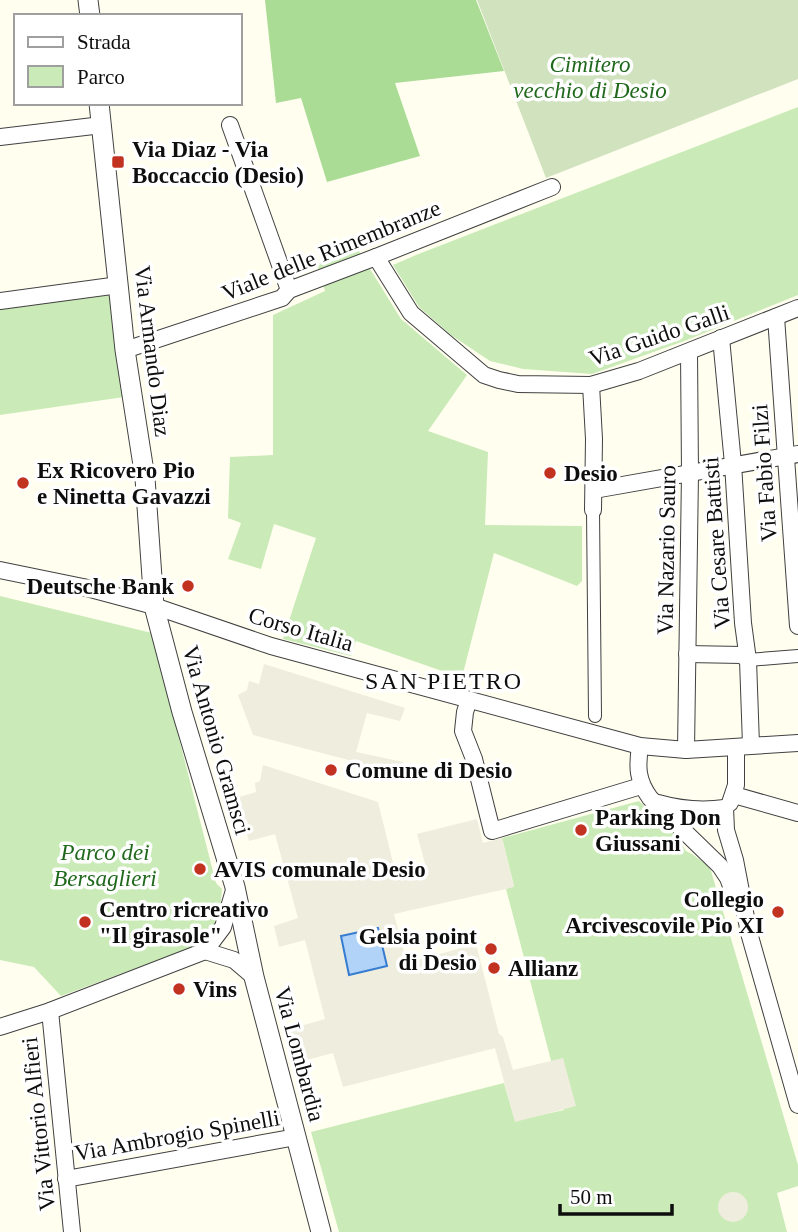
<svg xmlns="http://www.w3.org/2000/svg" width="798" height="1232" font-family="'Times New Roman',serif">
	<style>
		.green { fill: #caebb7 }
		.forest { fill: #aadc96 }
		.cemetery { fill: #d1e2bf }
		.plaza { fill: #efeddd }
		.water { fill: #b2d3f8; stroke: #367cd1; stroke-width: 2 }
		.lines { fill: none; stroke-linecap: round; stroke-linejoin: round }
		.pedestrian-casing { stroke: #414141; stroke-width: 14 }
		.minor-casing { stroke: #414141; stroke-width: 18 }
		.tertiary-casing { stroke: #414141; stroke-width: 21 }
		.pedestrian { stroke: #fff; stroke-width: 12 }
		.minor { stroke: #fff; stroke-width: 16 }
		.tertiary { stroke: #fff; stroke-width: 19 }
		.poi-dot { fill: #c23221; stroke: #fff; stroke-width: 2.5 }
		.labels { text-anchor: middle; stroke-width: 7; stroke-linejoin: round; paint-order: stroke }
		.park-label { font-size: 23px; font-style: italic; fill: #20681c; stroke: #fff }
		.poi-label { font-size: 23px; font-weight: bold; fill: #0e0e0e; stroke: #fff; text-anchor: start }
		.street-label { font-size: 23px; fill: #0e0e0e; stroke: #fff }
		.neighbourhood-label { font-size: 24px; letter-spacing: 2px; fill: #0e0e0e; stroke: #fff }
	</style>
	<rect width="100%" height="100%" fill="#fffeef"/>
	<g class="green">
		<polygon points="798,107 798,295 687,340 592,374 523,369 490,361 451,335 419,307 393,265 416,255"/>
		<polygon points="357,248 401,319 467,375 428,431 488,452 485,525 582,526 582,581 577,586 494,553 461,681 445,672 356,641 351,656 283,639 316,538 274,524 261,569 228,559 241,523 228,518 230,457 273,455 273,315 325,291 317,264"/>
		<polygon points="111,292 124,397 0,415 0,306"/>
		<path d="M0,596L152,633L216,883L222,889C220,917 215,930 193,947L61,996L34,967L0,960Z"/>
		<polygon points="639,801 678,838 686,851 692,854 707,865 711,871 798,1165 798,1186 777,1193 787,1232 339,1232 311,1132 504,1083 515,1121 564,1110 506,889 514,886 502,838"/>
	</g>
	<polygon class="forest" points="265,0 476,0 504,71 395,83 420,156 327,182 301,98 276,103"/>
	<polygon class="cemetery" points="477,0 798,0 798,79 546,178"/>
	<g class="plaza">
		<polygon points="264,664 405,708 400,721 367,713 356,752 403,762 402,774 253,735 238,695 247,690 249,681 259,684"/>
		<polygon points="263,765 378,802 397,879 427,871 417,834 477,819 483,843 502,838 514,887 394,914 407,963 476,944 499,1034 503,1037 513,1070 563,1058 576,1106 515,1122 495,1048 343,1087 333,1053 299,1062 290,1029 325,1019 305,940 279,947 274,926 298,918 275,834 249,841 236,798 256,792 255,783 260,781"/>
		<circle cx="733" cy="1207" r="15"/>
	</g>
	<polygon class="water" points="378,928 387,966 349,975 341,936"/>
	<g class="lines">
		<defs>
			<g id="pedestrian">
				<polyline points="593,510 595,716"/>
				<polyline points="748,660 798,656"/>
			</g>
			<g id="minor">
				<polyline points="230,125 289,290"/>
				<polyline points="0,137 102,125"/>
				<polyline points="376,257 411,313 484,375 499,380 518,384 591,385 639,371 798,308"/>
				<polyline points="0,301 119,285"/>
				<polyline points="776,317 798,626"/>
				<polyline points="721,338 733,464 743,623 748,660 751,745"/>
				<polyline points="125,350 282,298 289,290 376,257 552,187"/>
				<polyline points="591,385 594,439 593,510"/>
				<polyline points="594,490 798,454"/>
				<polyline points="0,570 83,587 154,606 271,646 640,746 686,750 798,743"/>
				<polyline points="687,654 742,655 748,660"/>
				<polyline points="469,700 465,712 463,731 474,759 492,831 641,786"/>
				<path d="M640,746C637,767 637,780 650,798L720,866L728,878L736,900"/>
				<polyline points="686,750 690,473 689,352"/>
				<polyline points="734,795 798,813"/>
				<path d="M658,803C679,809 703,811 725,808"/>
				<polyline points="730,803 736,785 736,747"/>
				<polyline points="725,808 726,830 735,860 749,933 798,1105"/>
				<polyline points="205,951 234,960 254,977"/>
				<polyline points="50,1011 72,1232"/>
				<polyline points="0,1027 50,1011 205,951 223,927 235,887"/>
				<polyline points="66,1179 296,1137"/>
			</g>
			<g id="tertiary">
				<polyline points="88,0 90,16"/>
				<polyline points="99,103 125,350 145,478 154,606 182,712 235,887 254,977 321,1232"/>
			</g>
		</defs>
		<use href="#pedestrian" class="pedestrian-casing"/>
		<use href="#minor" class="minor-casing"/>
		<use href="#tertiary" class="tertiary-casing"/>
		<use href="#pedestrian" class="pedestrian"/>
		<use href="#minor" class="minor"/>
		<use href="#tertiary" class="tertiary"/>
	</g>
	<g class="poi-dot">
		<rect x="111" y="155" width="14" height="14" rx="3.5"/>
		<circle cx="550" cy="473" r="7"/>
		<circle cx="23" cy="483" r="7"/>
		<circle cx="188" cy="586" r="7"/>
		<circle cx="331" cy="770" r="7"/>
		<circle cx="581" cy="830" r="7"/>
		<circle cx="200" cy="869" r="7"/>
		<circle cx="778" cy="912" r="7"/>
		<circle cx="85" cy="922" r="7"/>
		<circle cx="491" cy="949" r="7"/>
		<circle cx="494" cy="968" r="7"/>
		<circle cx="179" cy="989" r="7"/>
	</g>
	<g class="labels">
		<g class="park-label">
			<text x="590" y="72">Cimitero<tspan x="590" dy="26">vecchio di Desio</tspan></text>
			<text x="105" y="860">Parco dei<tspan x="105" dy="26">Bersaglieri</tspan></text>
		</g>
		<g class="poi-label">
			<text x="132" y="157">Via Diaz - Via<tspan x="132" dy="26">Boccaccio (Desio)</tspan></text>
			<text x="37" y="478">Ex Ricovero Pio<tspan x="37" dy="26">e Ninetta Gavazzi</tspan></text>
			<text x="564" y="481">Desio</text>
			<text x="174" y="594" text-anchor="end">Deutsche Bank</text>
			<text x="345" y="778">Comune di Desio</text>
			<text x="595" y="825">Parking Don<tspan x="595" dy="26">Giussani</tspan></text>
			<text x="214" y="877">AVIS comunale Desio</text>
			<text x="764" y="907" text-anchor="end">Collegio<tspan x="764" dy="26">Arcivescovile Pio XI</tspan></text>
			<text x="99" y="917">Centro ricreativo<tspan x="99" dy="26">"Il girasole"</tspan></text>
			<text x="477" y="944" text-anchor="end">Gelsia point<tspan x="477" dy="26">di Desio</tspan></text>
			<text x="508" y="976">Allianz</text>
			<text x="193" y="997">Vins</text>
		</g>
		<g class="street-label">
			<text transform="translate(331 250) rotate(-22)" y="8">Viale delle Rimembranze</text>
			<text transform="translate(659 335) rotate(-19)" y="8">Via Guido Galli</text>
			<text transform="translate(153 351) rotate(83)" y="8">Via Armando Diaz</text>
			<text transform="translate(764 473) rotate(-94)" y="8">Via Fabio Filzi</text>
			<text transform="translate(716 543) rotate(-94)" y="8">Via Cesare Battisti</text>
			<text transform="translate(666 550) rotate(-89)" y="8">Via Nazario Sauro</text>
			<text transform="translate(301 629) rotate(16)" y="8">Corso Italia</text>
			<text transform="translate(217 740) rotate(74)" y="8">Via Antonio Gramsci</text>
			<text transform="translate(300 1054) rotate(75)" y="8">Via Lombardia</text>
			<text transform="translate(38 1124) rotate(-96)" y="8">Via Vittorio Alfieri</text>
			<text transform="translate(177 1135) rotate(-10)" y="8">Via Ambrogio Spinelli</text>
		</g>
		<g class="neighbourhood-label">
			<text x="444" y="689">SAN PIETRO</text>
		</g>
	</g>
	<rect x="14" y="14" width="228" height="91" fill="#ffffff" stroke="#9f9f9f" stroke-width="2"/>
	<rect x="28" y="37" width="35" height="10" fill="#ffffff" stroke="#9f9f9f" stroke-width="2"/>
	<text x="77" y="49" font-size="21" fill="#0e0e0e">Strada</text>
	<rect x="28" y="66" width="35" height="21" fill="#caebb7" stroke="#9f9f9f" stroke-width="2"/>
	<text x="77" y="84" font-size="21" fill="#0e0e0e">Parco</text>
	<path d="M560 1204v10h112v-10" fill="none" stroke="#0e0e0e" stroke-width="3.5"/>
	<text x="570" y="1204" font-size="21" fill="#0e0e0e" stroke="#ffffff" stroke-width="5" paint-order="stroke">50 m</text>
</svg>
